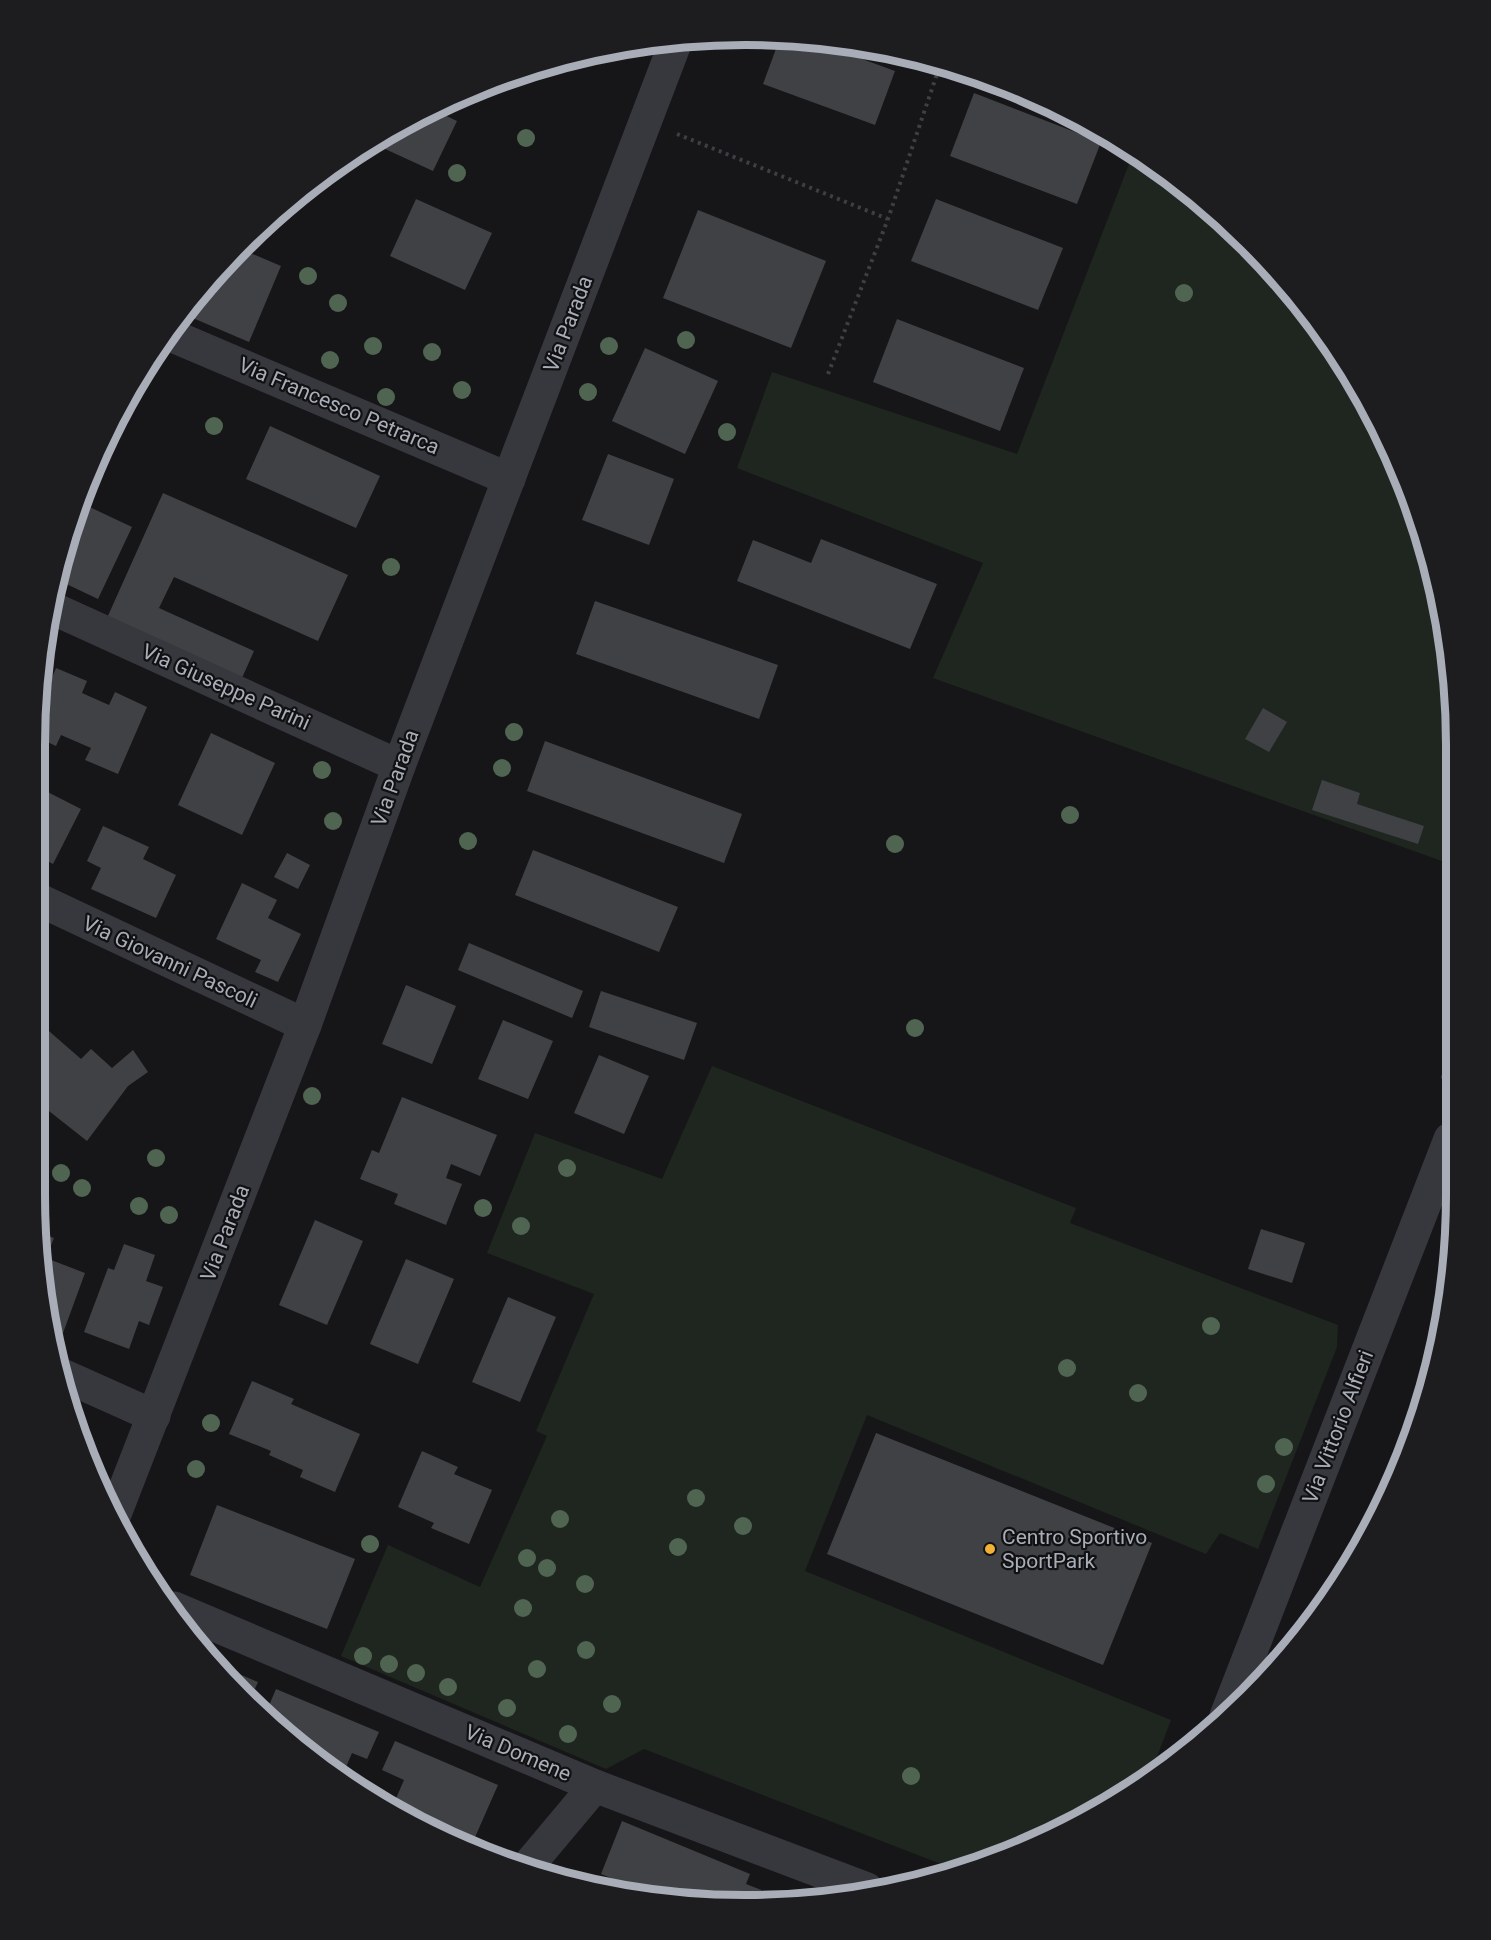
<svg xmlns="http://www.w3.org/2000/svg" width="1491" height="1940" font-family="Roboto,sans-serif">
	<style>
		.green { fill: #1e261f }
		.building { fill: #404145 }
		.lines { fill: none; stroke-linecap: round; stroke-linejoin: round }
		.path { stroke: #3d3f44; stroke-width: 4; stroke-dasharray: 3 4.5; stroke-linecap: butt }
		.street { stroke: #37383d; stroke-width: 33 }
		.tree { fill: #506452 }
		.poi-dot { fill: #f2b134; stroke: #111113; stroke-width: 2 }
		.labels { text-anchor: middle; stroke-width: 4.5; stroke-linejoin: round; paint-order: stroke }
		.street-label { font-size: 21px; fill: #a8adb8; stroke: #111113 }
		.poi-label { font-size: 21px; fill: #a8adb8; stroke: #111113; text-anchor: start }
		.rim { fill: none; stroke: #a8adb8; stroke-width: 8 }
	</style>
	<rect width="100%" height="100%" fill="#161618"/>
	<g class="green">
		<polygon points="1134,151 1248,243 1337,351 1419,517 1450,653 1450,864 933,678 983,563 737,468 772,372 1017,454"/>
		<polygon points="712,1066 1076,1208 1070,1223 1338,1325 1337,1347 1258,1549 1220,1533 1206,1554 867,1415 805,1571 1171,1720 1149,1778 1140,1786 974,1868 959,1871 644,1749 606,1769 341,1656 388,1545 480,1587 547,1436 536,1431 594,1294 487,1253 535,1133 662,1179"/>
		<polygon points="1426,1380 1403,1466 1367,1533"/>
	</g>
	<g class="building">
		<polygon points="780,38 813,41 895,71 875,125 763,84"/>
		<polygon points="974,93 1101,142 1077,204 950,156"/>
		<polygon points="434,110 457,121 433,171 372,143"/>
		<polygon points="416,199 492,233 465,290 390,256"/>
		<polygon points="936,199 1063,248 1038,310 911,261"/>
		<polygon points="698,210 826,261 791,348 663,298"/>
		<polygon points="241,249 281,266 249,342 181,313"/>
		<polygon points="897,319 1024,368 1000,431 873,382"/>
		<polygon points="645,348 718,381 685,454 612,421"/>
		<polygon points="270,426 380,476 356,528 246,479"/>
		<polygon points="608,454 674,479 649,545 582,520"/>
		<polygon points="163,493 348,575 318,641 174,577 159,608 254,651 242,678 107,618"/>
		<polygon points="79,502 132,527 98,599 60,581 72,517"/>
		<polygon points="821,539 937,584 910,649 737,581 753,540 811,563"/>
		<polygon points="595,601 778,665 759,719 576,654"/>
		<polygon points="56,668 87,681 82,693 109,705 115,692 147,707 118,774 85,760 91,748 61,735 56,746 36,737 36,715"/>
		<polygon points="1263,708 1287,722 1269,752 1245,739"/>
		<polygon points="211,733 275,763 242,835 178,805"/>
		<polygon points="545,741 742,814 724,863 527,791"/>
		<polygon points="1322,780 1360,793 1357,804 1424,826 1418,844 1312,810"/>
		<polygon points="36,786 81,809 53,864 36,855"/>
		<polygon points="103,826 149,847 143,859 176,875 156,918 91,889 101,868 87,861"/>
		<polygon points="533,850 678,907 659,952 515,895"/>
		<polygon points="287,853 310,865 298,889 274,877"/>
		<polygon points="242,883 277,900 268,918 301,934 278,982 255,972 261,960 216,939"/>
		<polygon points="469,943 583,991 572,1018 458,970"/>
		<polygon points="406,985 456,1006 432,1064 382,1044"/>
		<polygon points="601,991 697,1023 684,1060 589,1027"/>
		<polygon points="503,1020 553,1041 528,1099 478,1079"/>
		<polygon points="42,1025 81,1059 91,1049 112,1068 133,1050 148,1072 128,1086 87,1141 35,1100 35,1033"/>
		<polygon points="599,1055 649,1076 624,1134 574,1113"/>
		<polygon points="402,1097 497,1135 480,1176 451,1164 446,1178 462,1184 446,1225 394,1204 398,1194 360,1179 372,1150 379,1153"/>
		<polygon points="315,1220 363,1241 327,1325 279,1305"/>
		<polygon points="1261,1229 1305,1243 1292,1283 1248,1269"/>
		<polygon points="40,1233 54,1238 46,1258 85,1273 63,1333 52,1329"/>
		<polygon points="124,1244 155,1255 146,1281 163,1287 149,1325 139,1321 129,1349 84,1332 108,1268 114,1270"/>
		<polygon points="406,1259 454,1279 418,1364 370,1344"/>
		<polygon points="508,1297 556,1317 520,1402 472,1382"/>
		<polygon points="252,1381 294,1399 291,1404 360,1434 335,1492 300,1477 303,1470 269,1455 271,1451 229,1434"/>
		<polygon points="876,1433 1152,1543 1103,1665 827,1554"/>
		<polygon points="422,1451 458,1467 454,1474 492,1490 469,1544 431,1528 434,1523 398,1507"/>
		<polygon points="217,1505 355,1559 327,1629 190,1575"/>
		<polygon points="218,1665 258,1682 249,1702 243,1697"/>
		<polygon points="276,1689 379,1732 367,1759 352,1753 343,1774 265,1715"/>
		<polygon points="395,1741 498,1785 472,1844 391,1810 404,1780 382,1770"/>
		<polygon points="622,1821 750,1874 746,1884 795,1903 699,1904 658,1897 601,1874"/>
	</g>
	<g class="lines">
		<g class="path">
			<polyline points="677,134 888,219"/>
			<polyline points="828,374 888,219 940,65"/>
			<polyline points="1447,1108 1443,1075 1450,1049"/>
		</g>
		<g class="street">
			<polyline points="168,334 509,479"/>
			<polyline points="54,609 399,766"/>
			<polyline points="35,898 305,1025"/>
			<polyline points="58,1373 154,1416"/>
			<polyline points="115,1514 305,1025 399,766 676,41"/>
			<polyline points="174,1608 595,1786 867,1889"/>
			<polyline points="1226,1716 1450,1139"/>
			<polyline points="527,1867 595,1786"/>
		</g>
	</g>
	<g class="tree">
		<circle cx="526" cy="138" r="9"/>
		<circle cx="457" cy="173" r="9"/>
		<circle cx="308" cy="276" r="9"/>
		<circle cx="1184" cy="293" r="9"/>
		<circle cx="338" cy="303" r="9"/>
		<circle cx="686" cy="340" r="9"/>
		<circle cx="373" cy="346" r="9"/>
		<circle cx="609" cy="346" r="9"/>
		<circle cx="432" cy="352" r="9"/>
		<circle cx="330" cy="360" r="9"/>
		<circle cx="462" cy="390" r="9"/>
		<circle cx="588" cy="392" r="9"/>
		<circle cx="386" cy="397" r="9"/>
		<circle cx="214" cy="426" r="9"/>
		<circle cx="727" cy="432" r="9"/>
		<circle cx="391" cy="567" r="9"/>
		<circle cx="514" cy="732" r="9"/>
		<circle cx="502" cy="768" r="9"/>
		<circle cx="322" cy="770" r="9"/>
		<circle cx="1070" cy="815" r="9"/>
		<circle cx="333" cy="821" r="9"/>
		<circle cx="468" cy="841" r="9"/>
		<circle cx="895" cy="844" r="9"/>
		<circle cx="915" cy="1028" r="9"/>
		<circle cx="312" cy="1096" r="9"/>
		<circle cx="156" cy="1158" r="9"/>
		<circle cx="567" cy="1168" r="9"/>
		<circle cx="61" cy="1173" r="9"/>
		<circle cx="82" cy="1188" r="9"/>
		<circle cx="139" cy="1206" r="9"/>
		<circle cx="483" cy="1208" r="9"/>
		<circle cx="169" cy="1215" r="9"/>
		<circle cx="521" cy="1226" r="9"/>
		<circle cx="1211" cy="1326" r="9"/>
		<circle cx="1067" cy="1368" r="9"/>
		<circle cx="1138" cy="1393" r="9"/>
		<circle cx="211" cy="1423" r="9"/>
		<circle cx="1284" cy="1447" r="9"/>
		<circle cx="196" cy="1469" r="9"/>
		<circle cx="1266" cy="1484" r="9"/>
		<circle cx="696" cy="1498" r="9"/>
		<circle cx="560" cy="1519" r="9"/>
		<circle cx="743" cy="1526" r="9"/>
		<circle cx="370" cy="1544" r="9"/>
		<circle cx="678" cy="1547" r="9"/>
		<circle cx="527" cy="1558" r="9"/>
		<circle cx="547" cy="1568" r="9"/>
		<circle cx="585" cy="1584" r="9"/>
		<circle cx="523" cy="1608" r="9"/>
		<circle cx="586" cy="1650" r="9"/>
		<circle cx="363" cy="1656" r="9"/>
		<circle cx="389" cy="1664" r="9"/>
		<circle cx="537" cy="1669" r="9"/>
		<circle cx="416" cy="1673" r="9"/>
		<circle cx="448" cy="1687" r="9"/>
		<circle cx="612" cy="1704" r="9"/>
		<circle cx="507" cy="1708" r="9"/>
		<circle cx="568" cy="1734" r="9"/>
		<circle cx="911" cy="1776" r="9"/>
	</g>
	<circle class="poi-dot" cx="990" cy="1549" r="6"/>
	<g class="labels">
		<g class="street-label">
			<text transform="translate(568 324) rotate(-69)" y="7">Via Parada</text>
			<text transform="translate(339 406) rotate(23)" y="7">Via Francesco Petrarca</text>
			<text transform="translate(226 687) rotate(24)" y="7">Via Giuseppe Parini</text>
			<text transform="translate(395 778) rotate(-70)" y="7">Via Parada</text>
			<text transform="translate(170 962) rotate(25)" y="7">Via Giovanni Pascoli</text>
			<text transform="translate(225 1233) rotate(-69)" y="7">Via Parada</text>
			<text transform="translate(1338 1427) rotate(-69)" y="7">Via Vittorio Alfieri</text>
			<text transform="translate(518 1753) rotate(23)" y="7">Via Domene</text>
		</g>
		<g class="poi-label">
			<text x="1002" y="1544">Centro Sportivo<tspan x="1002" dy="24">SportPark</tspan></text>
		</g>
	</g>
	<path d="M0 0H1491V1940H0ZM745 45H746A700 700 0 0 1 1446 745V1195A700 700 0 0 1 746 1895H745A700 700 0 0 1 45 1195V745A700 700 0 0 1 745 45Z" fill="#1d1d20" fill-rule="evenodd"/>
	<path class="rim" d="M745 45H746A700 700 0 0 1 1446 745V1195A700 700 0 0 1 746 1895H745A700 700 0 0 1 45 1195V745A700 700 0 0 1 745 45Z"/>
</svg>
